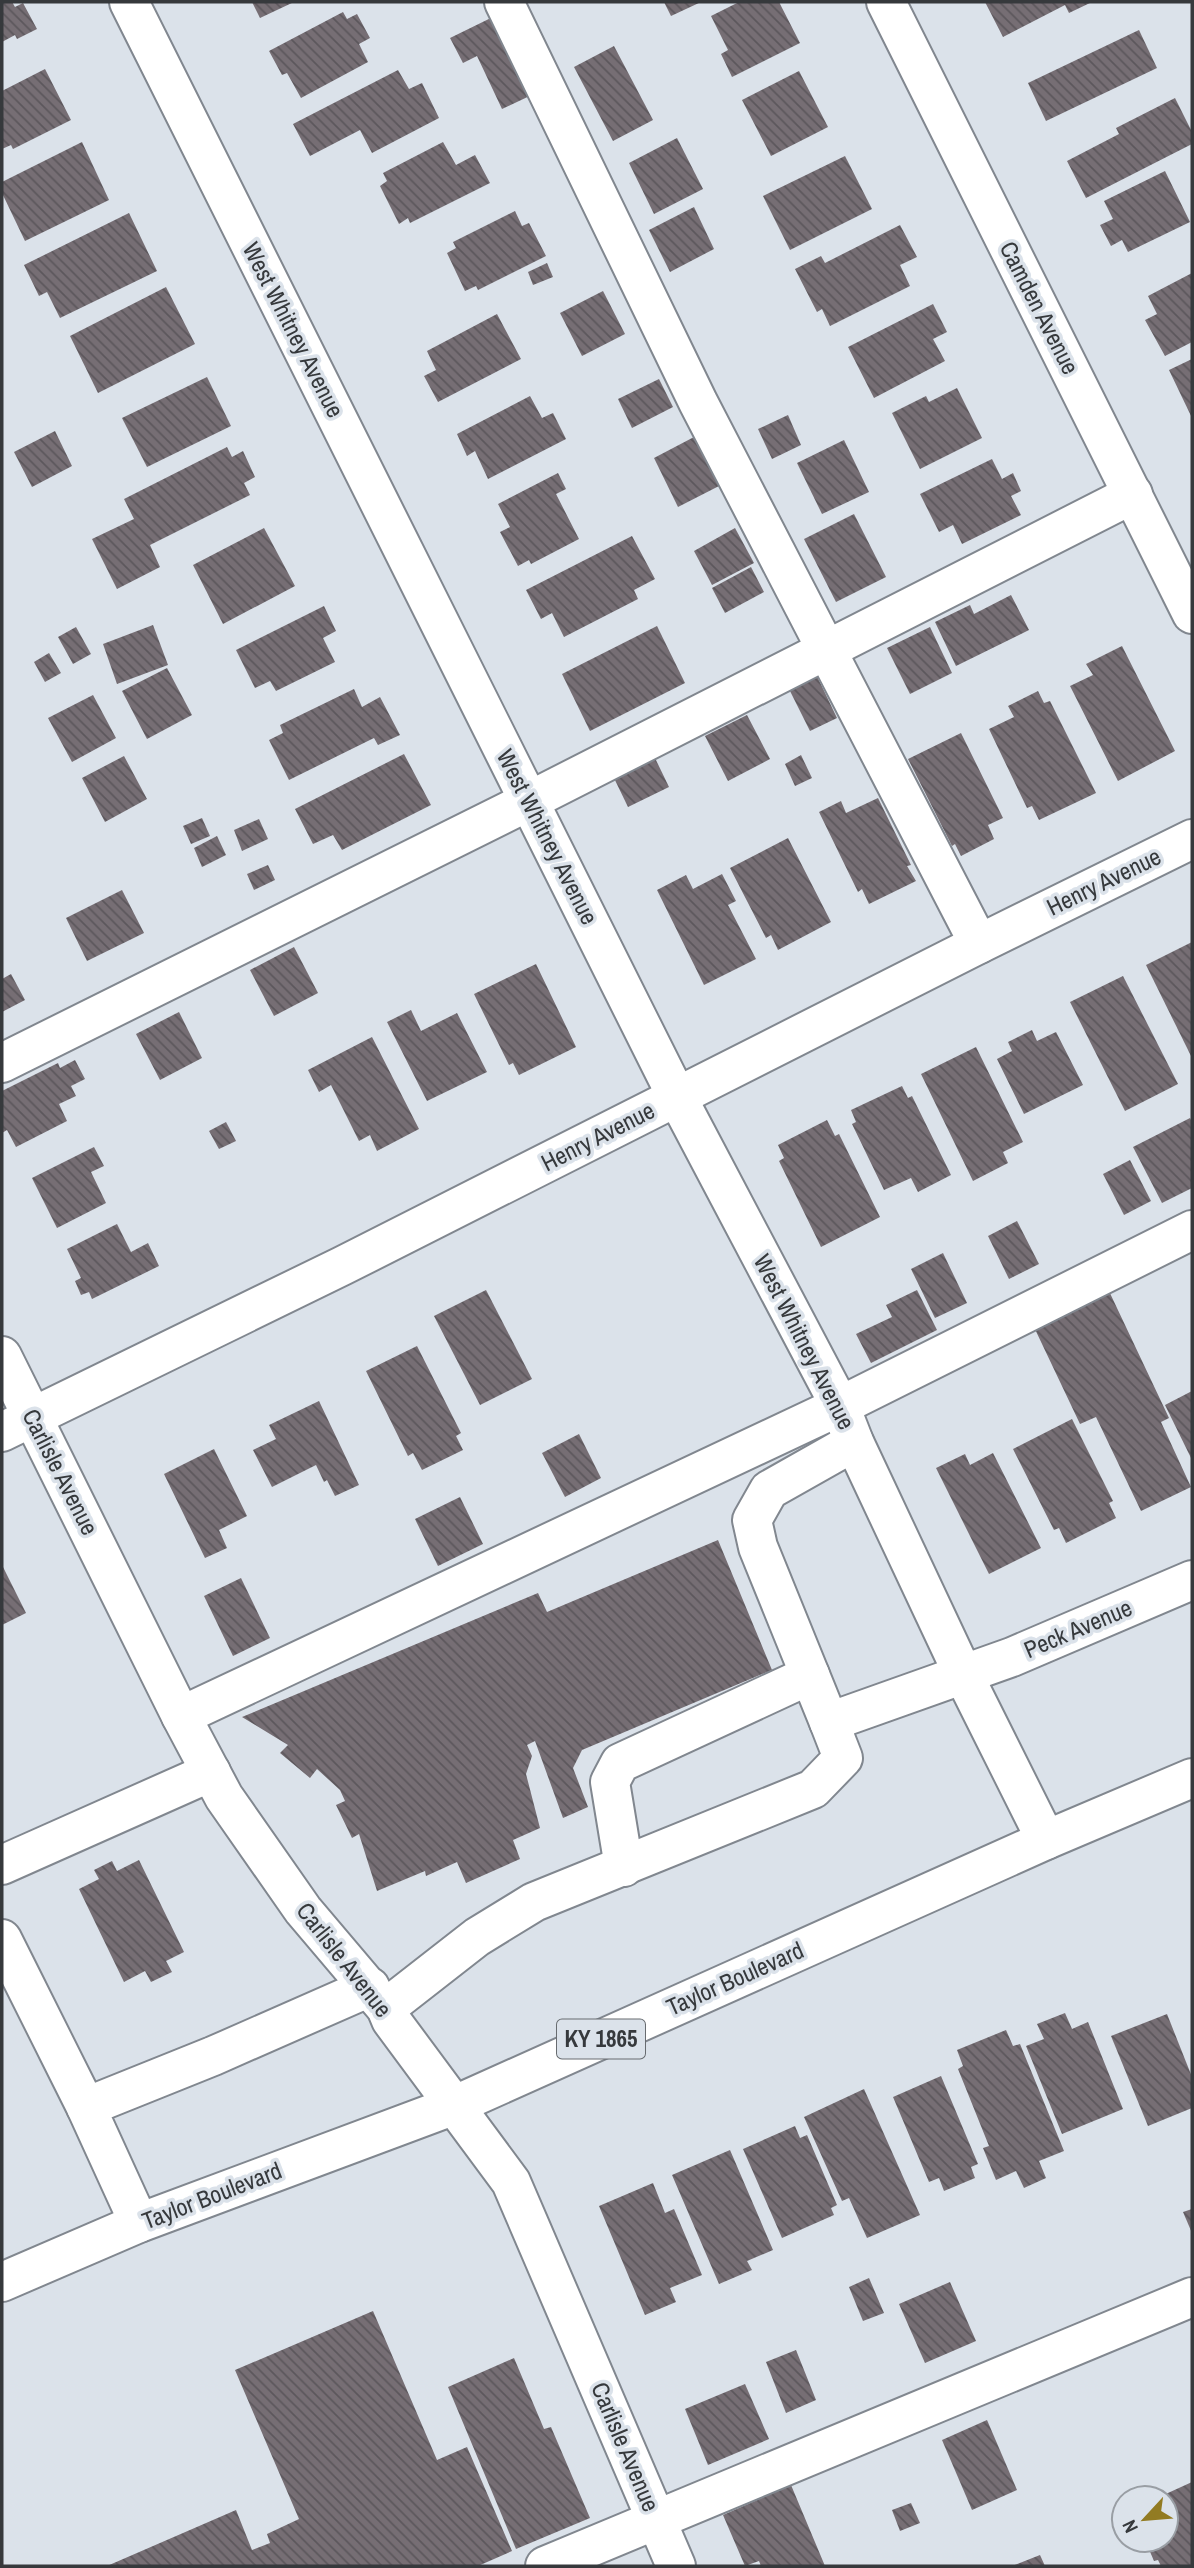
<svg xmlns="http://www.w3.org/2000/svg" width="1194" height="2568" font-family="'Archivo Narrow',sans-serif">
	<style>
		.building { fill: url(#building-back-hatch) }
		.lines { fill: none; stroke-linecap: round; stroke-linejoin: round }
		.minor-casing { stroke: #81878f; stroke-width: 42 }
		.major-casing { stroke: #81878f; stroke-width: 42 }
		.minor { stroke: #fff; stroke-width: 38 }
		.major { stroke: #fff; stroke-width: 38 }
		.labels { text-anchor: middle; stroke-width: 7; stroke-linejoin: round; paint-order: stroke }
		.shield { fill: #dbe2ea; stroke: #686c70; stroke-width: 2 }
		.shield-label { font-size: 23px; font-weight: bold; fill: #36393c }
		.street-label { font-size: 24px; fill: #36393c; stroke: #dbe2ea }
	</style>
	<defs>
		<pattern id="building-back-hatch" width="6" height="6" patternUnits="userSpaceOnUse" patternTransform="scale(1.75)"><rect width="6" height="6" fill="#766e74"/><path d="M-1 5l2 2M0 0l6 6M5-1l2 2" fill="none" stroke="#5c575c"/></pattern>
	</defs>
	<rect width="100%" height="100%" fill="#dbe2ea"/>
	<g class="building">
		<polygon points="2,2 12,2 15,7 23,3 37,29 17,39 15,35 2,42"/>
		<polygon points="252,2 294,2 260,18"/>
		<polygon points="664,2 701,2 671,16"/>
		<polygon points="739,2 779,2 800,43 732,77 721,54 728,50 711,16"/>
		<polygon points="985,2 1092,2 1069,13 1065,5 1003,37"/>
		<polygon points="343,12 347,19 357,14 370,38 359,44 368,62 301,98 287,73 282,75 269,51"/>
		<polygon points="499,14 538,92 502,109 477,56 463,63 450,38"/>
		<polygon points="1139,30 1157,68 1046,121 1028,83"/>
		<polygon points="614,46 653,120 613,141 574,67"/>
		<polygon points="45,69 71,120 13,149 11,145 2,149 2,91"/>
		<polygon points="398,70 409,89 422,83 439,118 372,153 360,130 310,156 293,124"/>
		<polygon points="799,71 828,127 771,156 742,100"/>
		<polygon points="1175,98 1192,132 1192,144 1086,198 1067,161 1119,134 1116,128"/>
		<polygon points="677,138 703,189 654,214 629,163"/>
		<polygon points="82,142 109,200 25,241 2,193 2,182"/>
		<polygon points="443,142 456,165 475,155 490,183 410,223 408,218 399,224 380,186 387,181 383,173"/>
		<polygon points="845,156 872,209 790,250 763,196"/>
		<polygon points="1165,171 1190,222 1128,252 1122,240 1111,246 1100,225 1113,219 1104,201"/>
		<polygon points="694,207 714,249 670,272 649,230"/>
		<polygon points="515,211 522,226 529,223 546,256 478,290 476,286 465,291 447,253 456,248 453,242"/>
		<polygon points="129,213 157,271 60,318 47,292 39,296 24,265"/>
		<polygon points="900,225 917,257 900,265 910,286 830,326 822,309 817,312 795,269 821,256 825,263"/>
		<polygon points="547,263 553,277 533,285 528,272"/>
		<polygon points="1192,273 1192,342 1165,356 1145,320 1157,314 1148,296"/>
		<polygon points="166,287 195,344 98,393 70,336"/>
		<polygon points="603,291 625,334 582,356 560,313"/>
		<polygon points="933,304 947,332 933,339 945,361 874,398 848,347"/>
		<polygon points="497,314 521,359 438,402 424,376 436,370 427,351"/>
		<polygon points="1192,359 1192,418 1169,370"/>
		<polygon points="207,377 231,426 147,467 122,418"/>
		<polygon points="659,379 673,407 632,428 618,399"/>
		<polygon points="957,388 982,438 920,469 892,413 926,396 929,402"/>
		<polygon points="530,396 542,418 553,413 566,439 488,479 475,451 467,456 457,434"/>
		<polygon points="788,415 801,445 772,459 758,429"/>
		<polygon points="55,431 72,466 32,487 14,452"/>
		<polygon points="694,437 719,486 678,507 654,458"/>
		<polygon points="844,440 869,492 822,514 797,463"/>
		<polygon points="227,447 232,457 243,451 255,477 244,483 250,495 150,545 160,567 117,589 92,539 134,519 124,499"/>
		<polygon points="992,459 1002,479 1013,473 1021,491 1011,496 1021,515 962,544 953,525 939,532 920,494"/>
		<polygon points="558,473 566,489 556,494 579,539 531,564 529,560 518,566 500,532 510,527 498,504"/>
		<polygon points="854,514 886,577 836,602 804,539"/>
		<polygon points="264,528 295,586 223,624 193,565"/>
		<polygon points="735,528 754,563 712,585 694,551"/>
		<polygon points="632,536 655,579 634,590 638,599 564,637 552,613 541,619 526,590"/>
		<polygon points="751,567 764,592 725,613 712,588"/>
		<polygon points="1011,595 1029,630 956,666 935,622 970,605 974,614"/>
		<polygon points="324,606 336,631 323,638 335,662 276,691 270,681 255,688 236,650"/>
		<polygon points="153,625 168,665 117,684 103,644"/>
		<polygon points="657,626 685,683 590,731 562,674"/>
		<polygon points="76,627 91,654 73,664 58,637"/>
		<polygon points="930,627 952,673 910,694 887,648"/>
		<polygon points="1122,646 1175,751 1118,781 1070,686 1093,675 1086,664"/>
		<polygon points="49,653 61,673 45,682 34,662"/>
		<polygon points="167,668 192,715 147,739 122,691"/>
		<polygon points="817,676 837,718 810,731 789,689"/>
		<polygon points="354,689 362,707 380,697 400,735 378,745 374,738 289,780 269,740 283,733 280,725"/>
		<polygon points="1038,691 1044,703 1050,701 1096,793 1039,820 1032,806 1027,808 989,729 1014,717 1008,706"/>
		<polygon points="93,695 116,738 72,762 48,718"/>
		<polygon points="747,715 770,759 728,781 705,736"/>
		<polygon points="961,733 1003,818 988,825 994,839 961,856 955,844 952,846 908,759"/>
		<polygon points="404,754 431,805 342,850 333,835 313,844 295,809"/>
		<polygon points="801,755 812,778 795,786 785,764"/>
		<polygon points="124,756 147,799 105,822 82,778"/>
		<polygon points="654,756 669,787 628,807 613,776"/>
		<polygon points="878,798 911,865 907,866 916,881 869,904 862,889 858,892 819,812 841,801 846,813"/>
		<polygon points="202,818 210,836 191,844 183,826"/>
		<polygon points="259,819 268,839 242,851 234,830"/>
		<polygon points="217,836 226,855 202,867 194,848"/>
		<polygon points="788,838 831,922 778,950 771,935 766,938 730,868"/>
		<polygon points="268,865 275,880 254,890 247,874"/>
		<polygon points="722,874 736,901 728,905 756,959 704,985 657,890 686,875 693,889"/>
		<polygon points="122,890 144,933 87,961 66,918"/>
		<polygon points="1192,942 1192,1058 1146,965"/>
		<polygon points="294,947 318,993 274,1016 250,970"/>
		<polygon points="536,964 576,1047 519,1075 513,1063 509,1065 474,994"/>
		<polygon points="11,974 25,1000 2,1012 2,979"/>
		<polygon points="1123,976 1178,1084 1125,1111 1070,1002"/>
		<polygon points="411,1010 421,1031 457,1013 487,1072 427,1101 387,1022"/>
		<polygon points="179,1012 202,1058 160,1080 136,1034"/>
		<polygon points="1032,1030 1037,1041 1056,1032 1083,1085 1024,1114 997,1059 1012,1051 1008,1042"/>
		<polygon points="372,1037 419,1129 377,1151 370,1135 359,1141 331,1085 319,1092 308,1070"/>
		<polygon points="976,1047 1023,1142 1003,1152 1008,1163 973,1181 921,1074"/>
		<polygon points="75,1060 85,1079 71,1086 76,1096 59,1104 67,1121 16,1147 7,1130 2,1133 2,1091 58,1063 60,1068"/>
		<polygon points="902,1086 908,1098 912,1096 951,1175 918,1192 911,1178 884,1190 852,1124 856,1122 851,1110"/>
		<polygon points="1190,1118 1192,1122 1192,1188 1162,1203 1133,1147"/>
		<polygon points="827,1120 835,1136 839,1134 880,1217 821,1247 779,1161 784,1158 778,1145"/>
		<polygon points="226,1122 236,1141 219,1149 209,1131"/>
		<polygon points="94,1147 104,1166 91,1172 106,1203 57,1228 32,1178"/>
		<polygon points="1130,1160 1151,1201 1124,1215 1103,1174"/>
		<polygon points="1017,1221 1039,1264 1009,1279 988,1236"/>
		<polygon points="117,1224 131,1252 148,1243 159,1266 92,1299 89,1292 81,1295 75,1281 81,1278 67,1249"/>
		<polygon points="943,1253 967,1303 935,1318 911,1269"/>
		<polygon points="1108,1289 1169,1418 1161,1422 1191,1487 1141,1511 1096,1417 1080,1424 1033,1325"/>
		<polygon points="486,1290 532,1379 480,1405 434,1316"/>
		<polygon points="917,1290 937,1330 871,1363 856,1334 892,1317 886,1305"/>
		<polygon points="417,1346 461,1433 456,1436 463,1450 422,1470 413,1453 408,1456 366,1371"/>
		<polygon points="1192,1391 1192,1460 1165,1405"/>
		<polygon points="319,1401 359,1485 335,1496 327,1480 324,1482 316,1465 272,1487 253,1450 276,1439 269,1425"/>
		<polygon points="1072,1419 1113,1501 1109,1503 1116,1518 1066,1543 1059,1528 1054,1530 1013,1449"/>
		<polygon points="579,1434 601,1478 565,1497 542,1453"/>
		<polygon points="214,1449 247,1516 219,1530 227,1548 205,1558 164,1474"/>
		<polygon points="993,1453 1041,1548 989,1574 936,1468 965,1454 970,1465"/>
		<polygon points="460,1497 483,1544 438,1566 415,1519"/>
		<polygon points="718,1540 772,1670 582,1750 573,1768 588,1807 563,1818 535,1741 527,1745 532,1756 526,1774 540,1828 513,1840 520,1859 466,1883 457,1862 426,1876 425,1871 377,1891 359,1834 352,1838 336,1805 345,1801 340,1790 317,1769 310,1778 280,1753 288,1745 242,1717 538,1593 547,1612"/>
		<polygon points="2,1565 26,1613 2,1625"/>
		<polygon points="241,1578 270,1638 233,1656 204,1596"/>
		<polygon points="139,1860 184,1952 166,1961 172,1972 151,1982 145,1971 124,1982 79,1889 99,1879 94,1870 112,1861 117,1871"/>
		<polygon points="1065,2013 1072,2029 1088,2022 1123,2109 1062,2134 1026,2046 1044,2039 1037,2024"/>
		<polygon points="1167,2014 1192,2077 1192,2108 1148,2126 1111,2036"/>
		<polygon points="1006,2030 1013,2046 1020,2044 1064,2151 1039,2161 1046,2178 1024,2188 1016,2171 996,2180 983,2148 989,2146 958,2069 963,2066 957,2050"/>
		<polygon points="941,2076 978,2164 971,2167 975,2178 944,2191 939,2178 929,2182 893,2097"/>
		<polygon points="864,2089 920,2215 867,2238 849,2198 842,2201 804,2117"/>
		<polygon points="795,2126 800,2138 807,2135 837,2205 831,2208 834,2215 782,2238 743,2149"/>
		<polygon points="730,2150 773,2250 747,2261 752,2270 719,2284 672,2175"/>
		<polygon points="653,2183 665,2213 674,2209 702,2275 670,2288 676,2302 645,2315 599,2206"/>
		<polygon points="1192,2209 1192,2233 1183,2212"/>
		<polygon points="869,2278 884,2313 863,2321 849,2287"/>
		<polygon points="950,2282 976,2341 925,2363 899,2304"/>
		<polygon points="373,2311 437,2460 467,2447 512,2551 478,2566 107,2566 236,2510 252,2550 270,2543 267,2534 299,2519 235,2370"/>
		<polygon points="796,2350 816,2400 786,2413 766,2362"/>
		<polygon points="514,2358 544,2429 551,2427 590,2518 516,2549 448,2387"/>
		<polygon points="745,2384 769,2439 708,2465 685,2409"/>
		<polygon points="987,2420 1017,2490 972,2510 942,2440"/>
		<polygon points="1192,2482 1192,2566 1161,2566 1158,2560 1154,2561 1145,2540 1166,2540 1166,2498 1157,2498"/>
		<polygon points="791,2485 825,2566 761,2566 759,2561 745,2566 723,2515"/>
		<polygon points="911,2503 920,2523 900,2531 892,2510"/>
		<polygon points="1040,2555 1045,2566 1012,2566"/>
	</g>
	<g class="lines">
		<defs>
			<g id="minor">
				<polyline points="129,2 677,1097 840,1406 854,1442 963,1674 1046,1840"/>
				<polyline points="504,2 698,402 979,944"/>
				<polyline points="886,2 1192,614"/>
				<polyline points="2,1063 529,801 1133,494"/>
				<polyline points="2,1356 181,1716 224,1797 303,1910 386,2008 391,2020 511,2182 676,2566"/>
				<polyline points="2,1432 342,1266 979,944 1192,839"/>
				<polyline points="181,1716 840,1406 1192,1230"/>
				<polyline points="829,1722 758,1547 752,1520 769,1490 854,1442"/>
				<polyline points="2,1865 211,1772"/>
				<polyline points="624,1867 610,1782 620,1763 810,1675"/>
				<polyline points="2,1939 86,2107"/>
				<polyline points="386,2008 477,1937 534,1902 813,1789 843,1758 829,1722 1012,1657 1192,1580"/>
				<polyline points="139,2223 86,2107 213,2056 370,1987"/>
				<polyline points="545,2566 1192,2297"/>
			</g>
			<polyline id="major" points="2,2282 139,2223 455,2105 1046,1840 1192,1778"/>
		</defs>
		<use href="#minor" class="minor-casing"/>
		<use href="#major" class="major-casing"/>
		<use href="#minor" class="minor"/>
		<use href="#major" class="major"/>
	</g>
	<g class="labels">
		<rect class="shield" x="557" y="2019.5" width="88" height="39" rx="5"/>
		<g class="shield-label">
			<text x="601" y="2047">KY 1865</text>
		</g>
		<g class="street-label">
			<text transform="translate(1039 308) rotate(63)" y="8">Camden Avenue</text>
			<text transform="translate(293 330) rotate(63)" y="8">West Whitney Avenue</text>
			<text transform="translate(547 837) rotate(63)" y="8">West Whitney Avenue</text>
			<text transform="translate(1104 882) rotate(-26)" y="8">Henry Avenue</text>
			<text transform="translate(598 1137) rotate(-27)" y="8">Henry Avenue</text>
			<text transform="translate(804 1342) rotate(63)" y="8">West Whitney Avenue</text>
			<text transform="translate(60 1472) rotate(63)" y="8">Carlisle Avenue</text>
			<text transform="translate(1078 1629) rotate(-23)" y="8">Peck Avenue</text>
			<text transform="translate(344 1960) rotate(52)" y="8">Carlisle Avenue</text>
			<text transform="translate(735 1979) rotate(-24)" y="8">Taylor Boulevard</text>
			<text transform="translate(212 2196) rotate(-21)" y="8">Taylor Boulevard</text>
			<text transform="translate(625 2447) rotate(67)" y="8">Carlisle Avenue</text>
		</g>
	</g>
	<rect width="1194" height="2568" fill="none" stroke="#36393c" stroke-width="7"/>
	<g transform="translate(1145 2519) rotate(244)"><circle r="33" fill="#dbe2ea" stroke="#999ea4" stroke-width="2"/>
	<path d="M0-5L12 26L0 18L-12 26Z" fill="#927b22"/>
	<text y="-10" font-size="19" font-weight="bold" text-anchor="middle" fill="#36393c">N</text>
	</g>
</svg>
